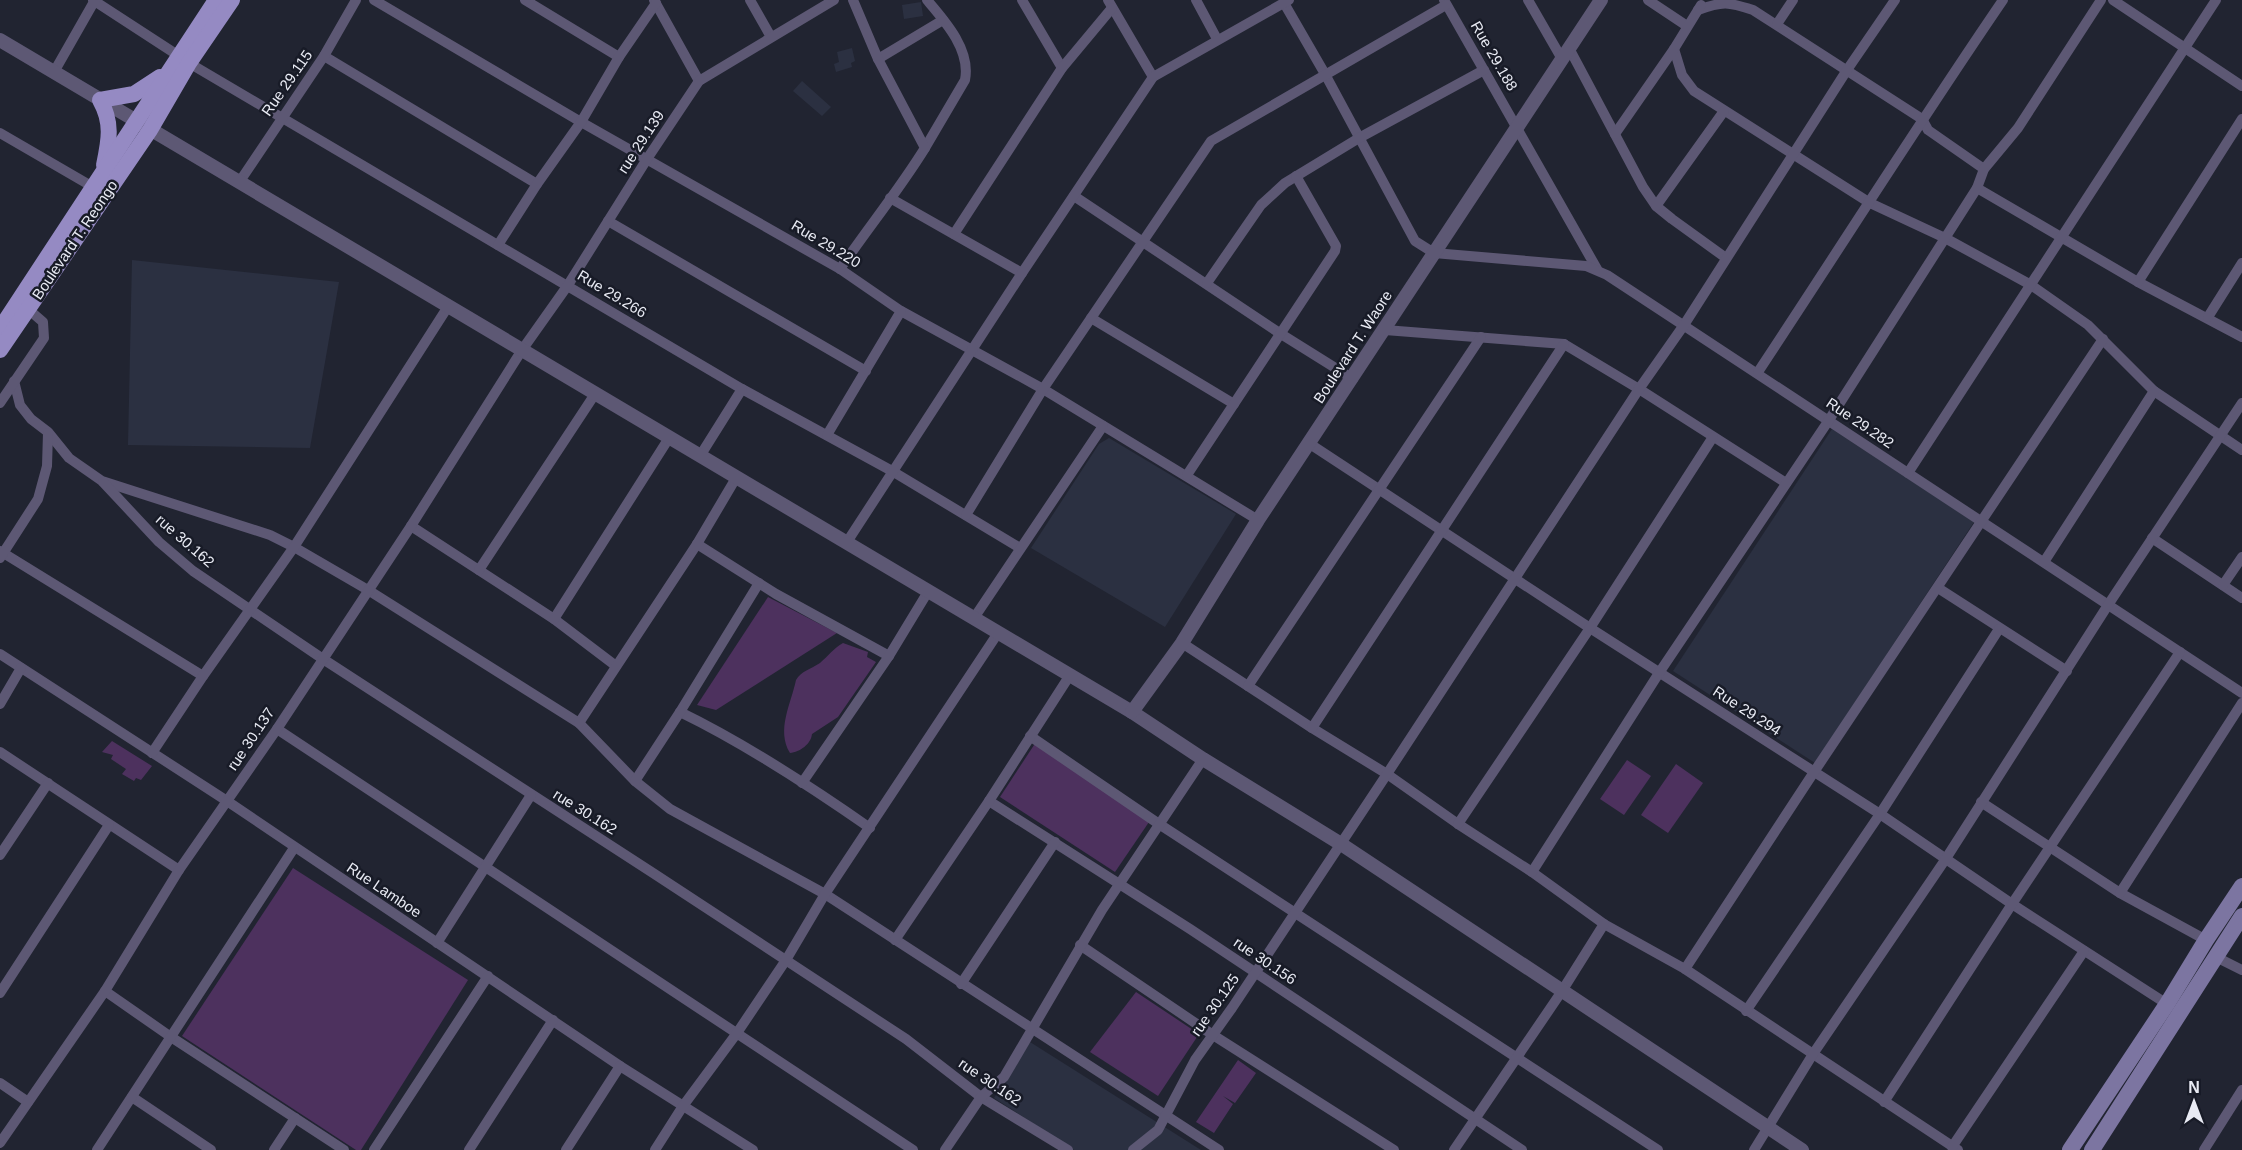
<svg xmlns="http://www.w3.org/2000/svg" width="2242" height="1150" font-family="Helvetica,sans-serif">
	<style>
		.built { fill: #2b3041 }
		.park { fill: #4d315e }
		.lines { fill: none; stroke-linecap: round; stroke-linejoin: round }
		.minor { stroke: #5d5874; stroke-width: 10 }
		.tertiary { stroke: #5d5874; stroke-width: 14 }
		.secondary { stroke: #7c75a1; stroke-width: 16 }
		.primary { stroke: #958ac3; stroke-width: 16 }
		.labels { text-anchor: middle; stroke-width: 5; stroke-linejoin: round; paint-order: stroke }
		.street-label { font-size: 15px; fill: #e9ebf4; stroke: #181b27 }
	</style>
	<rect width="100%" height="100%" fill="#212431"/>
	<g class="built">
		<polygon points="921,2 923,16 904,19 902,5"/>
		<polygon points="852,48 855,61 851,63 852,67 836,72 834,64 839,62 837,52"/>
		<polygon points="802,81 831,107 822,116 793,91"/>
		<polygon points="132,260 339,282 310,448 128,445"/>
		<polygon points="1832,429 1974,522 1815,763 1673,671"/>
		<polygon points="1109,438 1236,514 1165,627 1031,548 1099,444"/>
		<polygon points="1030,1042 1201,1150 1074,1150 994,1098"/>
	</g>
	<g class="park">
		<polygon points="768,597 837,633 716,710 697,705"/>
		<path d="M843,643L868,652L867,657L876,662L838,717L812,734C811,744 800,752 790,753C776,730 791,704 796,680C801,671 811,669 820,663C828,656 834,648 843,643Z"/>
		<polygon points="112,741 152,766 141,780 136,778 134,781 122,774 126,769 111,759 113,755 102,752"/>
		<polygon points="1036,742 1149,822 1115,872 1000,797"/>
		<polygon points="1627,760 1651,776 1624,815 1600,799"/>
		<polygon points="1676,764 1703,783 1668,833 1641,815"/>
		<polygon points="293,868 468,980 361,1150 356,1150 182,1036"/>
		<polygon points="1136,992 1199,1034 1158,1096 1090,1052"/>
		<polygon points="1238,1060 1256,1073 1235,1103 1223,1096 1233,1104 1214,1133 1196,1122"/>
	</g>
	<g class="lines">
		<g class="minor">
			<polyline points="93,0 179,56"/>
			<polyline points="374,0 581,122 840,269 901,311 1043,389 1258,520"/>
			<polyline points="525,0 619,57"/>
			<polyline points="654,0 699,81"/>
			<polyline points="750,0 771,37"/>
			<polyline points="1022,0 1062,68"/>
			<polyline points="1108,0 1153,77"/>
			<polyline points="1196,0 1217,39"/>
			<polyline points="1444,0 1597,269"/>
			<polyline points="1528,0 1562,59"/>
			<polyline points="1648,0 1687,26"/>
			<polyline points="2113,0 2242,86"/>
			<polyline points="1284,3 1325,74 1415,241 1434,253 1586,266 1607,275 2242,693"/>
			<path d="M1698,10C1723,1 1728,2 1753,10L1922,119L1928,130L1984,169"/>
			<polyline points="1777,24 1793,0"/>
			<polyline points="1569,48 1643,187 1656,206 1672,219 1726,258"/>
			<polyline points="1674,49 1682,75 1694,91 1870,203 1945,238 2031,285 2088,325 2154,391 2242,450"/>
			<polyline points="324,56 537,184"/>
			<polyline points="878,59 943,20"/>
			<polyline points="189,63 742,389 892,471 1020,548"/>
			<polyline points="54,72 95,0"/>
			<polyline points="0,133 93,187"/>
			<polyline points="1615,134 1674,49 1701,5"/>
			<path d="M925,148L965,80C971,50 945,21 927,0"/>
			<polyline points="240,181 324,56 356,0"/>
			<polyline points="1977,188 2138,282 2242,337"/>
			<polyline points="1074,196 1281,334 1353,379"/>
			<polyline points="890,198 1022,273"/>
			<polyline points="1656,206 1724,111"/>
			<polyline points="608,221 866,371"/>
			<polyline points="954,234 1062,68 1112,8"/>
			<polyline points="498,245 537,184 581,122 619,57 656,3"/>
			<path d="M840,269C868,228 899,190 925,148L878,59L853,0"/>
			<polyline points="2138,282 2242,119"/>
			<polyline points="1207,283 1261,205 1285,183 1359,138 1484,70"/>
			<polyline points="2208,317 2242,263"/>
			<polyline points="1091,318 1234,404"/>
			<polyline points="1385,330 1564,344 1639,389 1786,483"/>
			<path d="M1758,372C1840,248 1919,123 2003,0"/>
			<polyline points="14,381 20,405 31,419 48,432 69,458 102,481 270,535 294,547 368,590 579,723 635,781 670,809 825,894 1219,1150"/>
			<polyline points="0,403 44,338 43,322 28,309"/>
			<polyline points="827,435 901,311"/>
			<polyline points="1310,444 1590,628 1880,814 2012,904 2167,1004"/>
			<polyline points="700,456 742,389"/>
			<polyline points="1908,473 2216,0"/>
			<polyline points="1187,475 1335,251 1336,246 1296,176"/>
			<polyline points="103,482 159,542 193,571 323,659 653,873 906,1039 981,1097 1068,1150"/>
			<polyline points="966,515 1043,389 1211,141 1446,5"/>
			<polyline points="411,526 554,619 616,666"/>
			<polyline points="2152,538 2242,598"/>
			<polyline points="847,542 1022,273 1153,77 1289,0"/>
			<polyline points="697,544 776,594 889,656"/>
			<polyline points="0,551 203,676"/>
			<polyline points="0,558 38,499 47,466 48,433"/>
			<polyline points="2044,562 2154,391"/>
			<polyline points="479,570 595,394"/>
			<polyline points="2223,585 2242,557"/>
			<polyline points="1938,588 2067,671"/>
			<polyline points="974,618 1103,426"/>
			<polyline points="554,619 669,438"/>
			<polyline points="1182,643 1312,728 1387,774 1458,824 1532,872 1604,924 1685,969 1958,1150"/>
			<polyline points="0,654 227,801 620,1066 753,1150"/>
			<polyline points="1248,686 1481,337"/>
			<polyline points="0,704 21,668"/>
			<path d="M680,712C746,744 810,786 870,828"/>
			<polyline points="579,723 697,544 736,478"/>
			<polyline points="1312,728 1564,344"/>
			<polyline points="277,729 913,1150"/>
			<polyline points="1030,736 1159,824 1658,1150"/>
			<polyline points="0,752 179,870"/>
			<polyline points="152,753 203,676 294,547 449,305"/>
			<polyline points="635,781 680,712 759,583"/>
			<polyline points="802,783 889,656 929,590"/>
			<polyline points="989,801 1190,929 1522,1150"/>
			<polyline points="1981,802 2120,893 2206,940"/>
			<polyline points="1458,824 1590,628 1713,437"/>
			<polyline points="0,855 48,783"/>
			<polyline points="1532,872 1659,673 1829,420 1977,188 1984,169 2018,128 2101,0"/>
			<polyline points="2120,893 2242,703"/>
			<polyline points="895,940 989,801 1070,675"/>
			<polyline points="437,943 531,795"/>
			<polyline points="1080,945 1213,1035 1394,1150"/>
			<polyline points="2216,957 2242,970"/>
			<polyline points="1685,969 1814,772 2103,339"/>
			<polyline points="961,984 1055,842"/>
			<polyline points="105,991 171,1037 344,1150"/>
			<polyline points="0,993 109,825"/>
			<polyline points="1746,1011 1880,814 1999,629"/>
			<polyline points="0,1083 28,1102"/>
			<polyline points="132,1097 211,1150"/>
			<polyline points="1884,1102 2012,904 2180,652"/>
			<polyline points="0,1143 105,991 179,870 277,729 411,526 522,350 568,285 647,159 699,81 834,0"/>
			<polyline points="1952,1147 2084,951"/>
			<polyline points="97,1150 294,848"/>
			<polyline points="274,1150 295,1118"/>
			<polyline points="374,1150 488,976"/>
			<polyline points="469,1150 553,1020"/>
			<polyline points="566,1150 620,1066"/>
			<polyline points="655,1150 683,1106 737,1033 786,960 825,894 998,633"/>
			<polyline points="945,1150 981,1097 1004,1077 1102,910 1203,759"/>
			<polyline points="1133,1150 1158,1130 1195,1060 1232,1008 1387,774 1639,389 1684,325 1847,70 1895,0"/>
			<polyline points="1454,1150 1562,991 1604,924"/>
			<polyline points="1754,1150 1813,1054 1945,860 2108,605 2242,403"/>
			<polyline points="2204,1150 2242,1090"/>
		</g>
		<g class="tertiary">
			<polyline points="0,40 1132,712 1203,759 1341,844 1802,1150"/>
			<polyline points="1132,712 1182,643 1258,520 1601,0"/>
		</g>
		<g class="secondary">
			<polyline points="2070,1150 2167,1004 2206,940 2242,886"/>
			<polyline points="2092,1150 2242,916"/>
		</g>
		<g class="primary">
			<path d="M104,165C109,141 113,123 100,100L134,94L160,77"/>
			<polyline points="0,329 216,0"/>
			<polyline points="0,350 150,130 189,63 232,0"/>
		</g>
	</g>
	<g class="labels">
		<g class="street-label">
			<text transform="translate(1494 56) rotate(60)" y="5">Rue 29.188</text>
			<text transform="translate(287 83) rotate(-55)" y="5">Rue 29.115</text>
			<text transform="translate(641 142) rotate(-57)" y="5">rue 29.139</text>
			<text transform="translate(75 240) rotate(-56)" y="5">Boulevard T. Reongo</text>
			<text transform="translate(826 244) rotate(31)" y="5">Rue 29.220</text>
			<text transform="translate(612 294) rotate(31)" y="5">Rue 29.266</text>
			<text transform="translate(1353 347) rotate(-57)" y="5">Boulevard T. Waore</text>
			<text transform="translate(1860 423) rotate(34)" y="5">Rue 29.282</text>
			<text transform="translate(185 541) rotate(41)" y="5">rue 30.162</text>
			<text transform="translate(1747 711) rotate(33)" y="5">Rue 29.294</text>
			<text transform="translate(251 739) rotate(-56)" y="5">rue 30.137</text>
			<text transform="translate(585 812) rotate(32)" y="5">rue 30.162</text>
			<text transform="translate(384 890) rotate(34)" y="5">Rue Lamboe</text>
			<text transform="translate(1265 961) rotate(34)" y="5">rue 30.156</text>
			<text transform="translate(1215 1005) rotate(-55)" y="5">rue 30.125</text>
			<text transform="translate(990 1082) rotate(34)" y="5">rue 30.162</text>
		</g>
	</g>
	<g transform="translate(2194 1102)" stroke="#181b27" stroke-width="4.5" paint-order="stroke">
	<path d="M0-4.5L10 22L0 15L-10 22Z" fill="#e9ebf4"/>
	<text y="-9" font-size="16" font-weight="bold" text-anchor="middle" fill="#e9ebf4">N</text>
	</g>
</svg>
